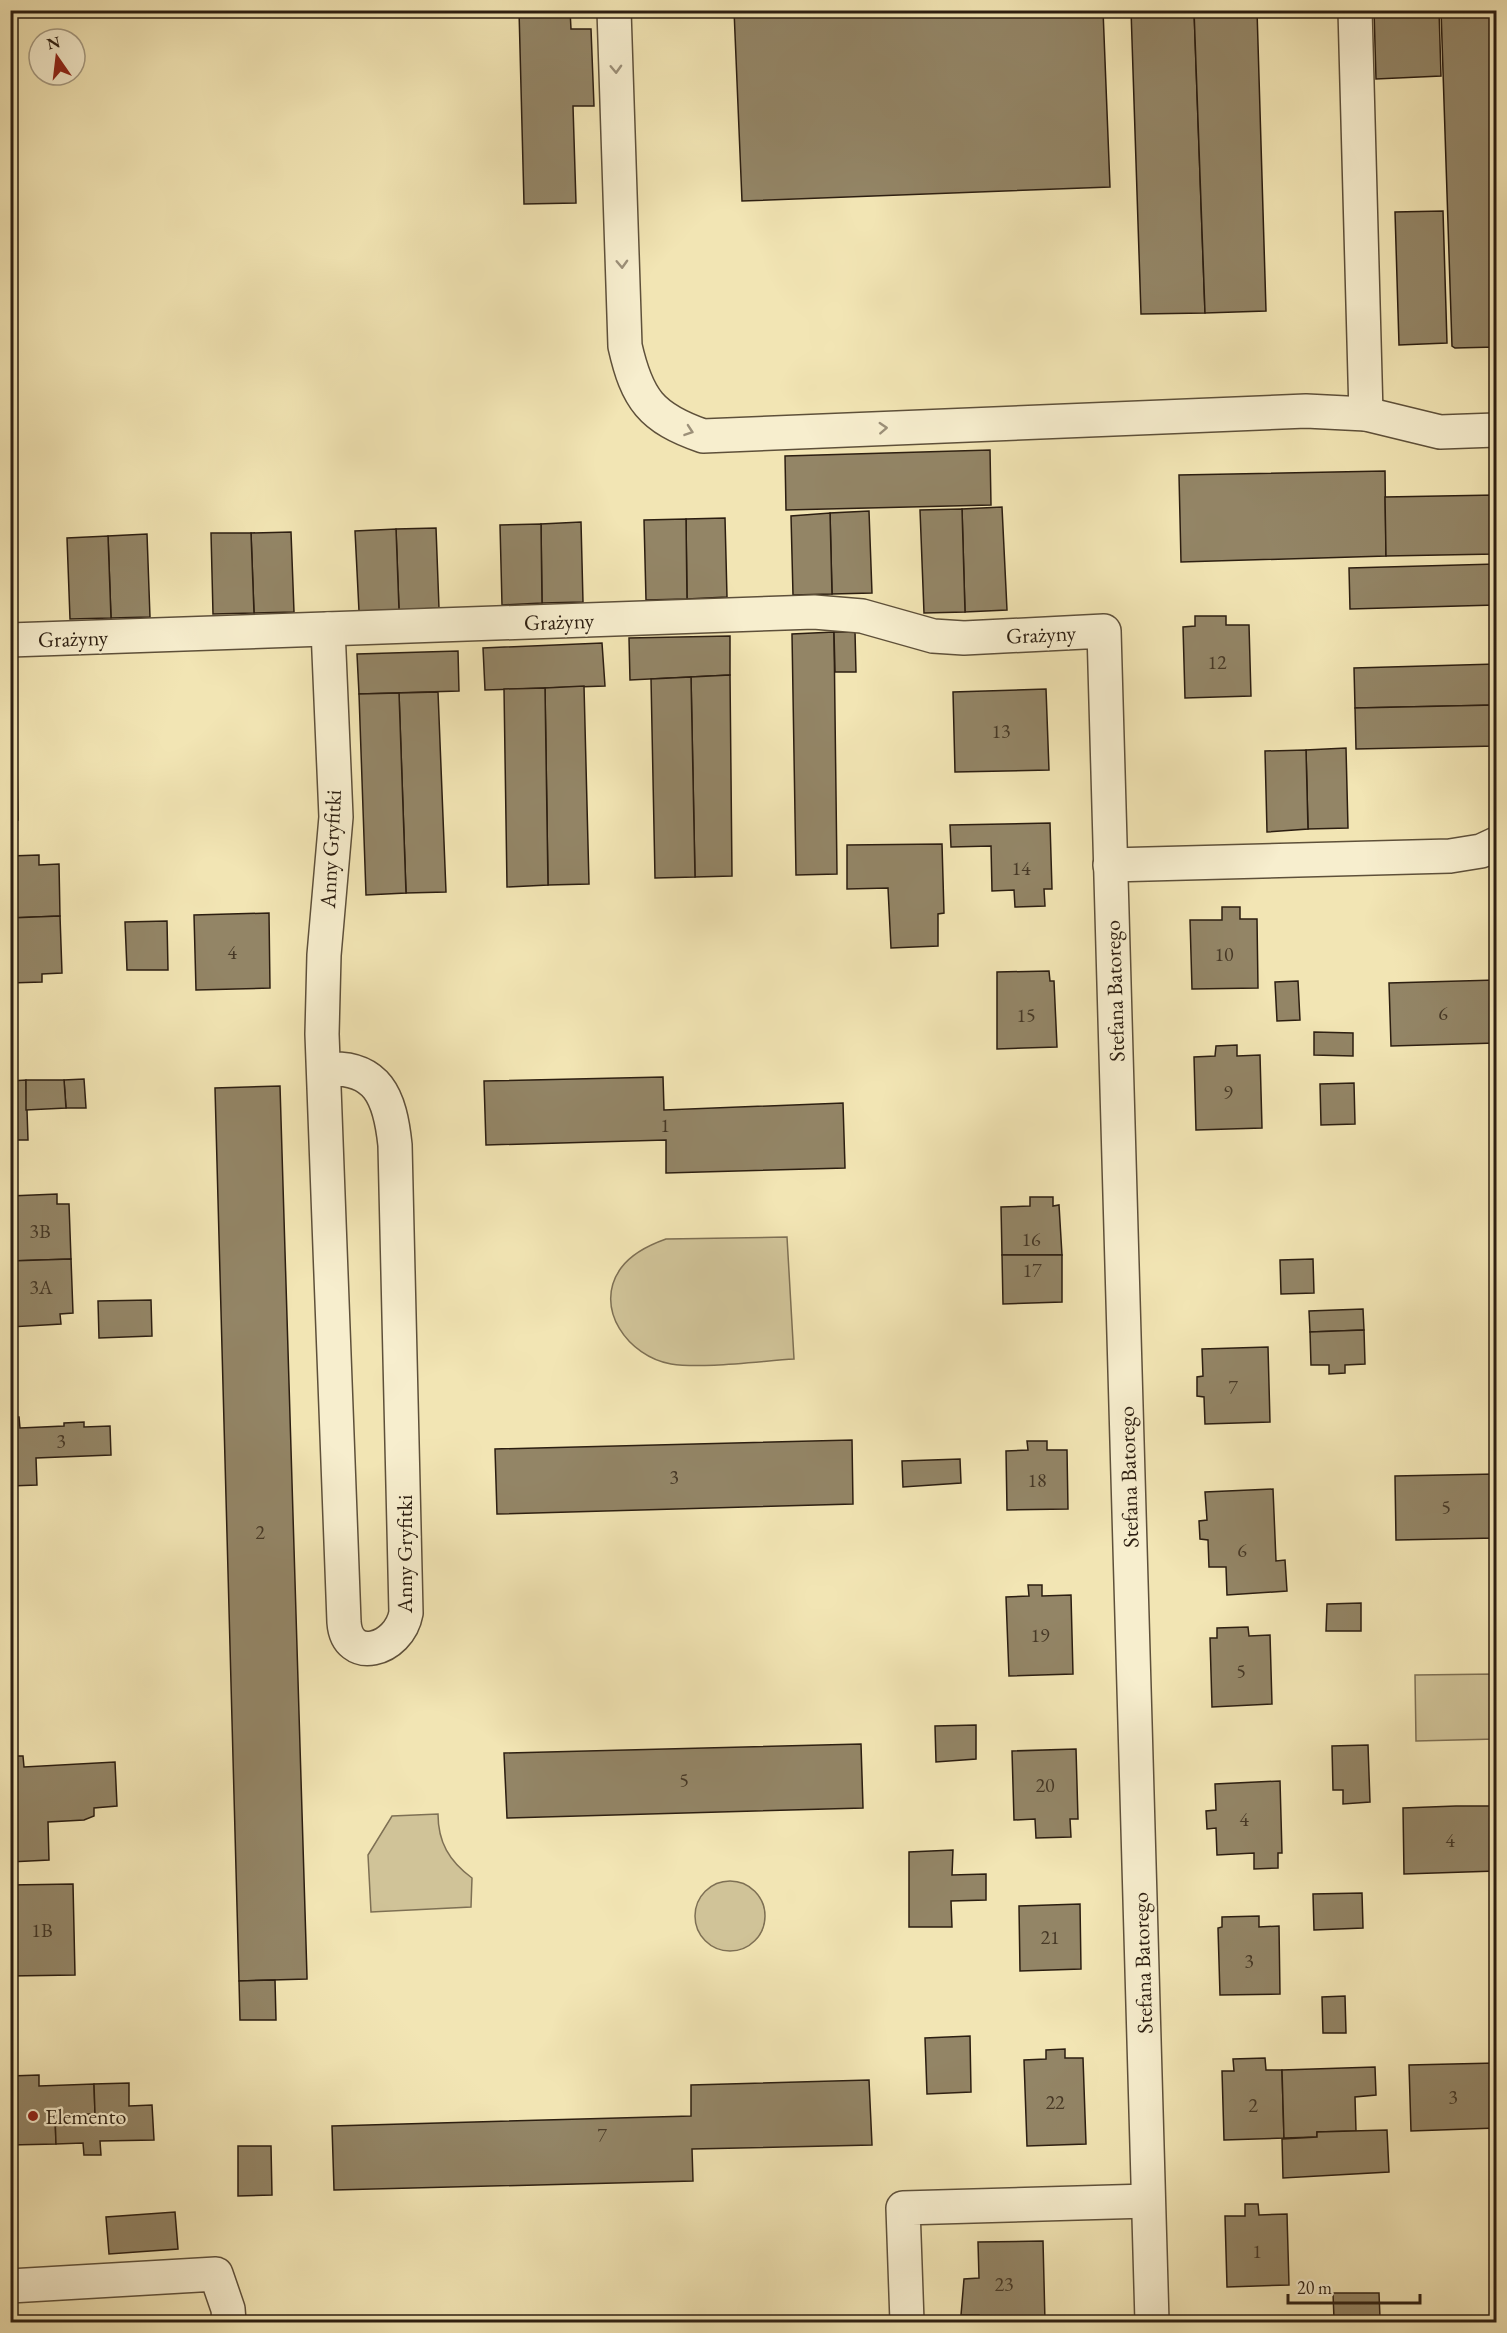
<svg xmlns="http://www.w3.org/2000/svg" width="1507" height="2333" font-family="'EB Garamond',serif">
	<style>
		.park { fill: #d0c398; stroke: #7e7054; stroke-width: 1.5 }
		.building { fill: #938566; stroke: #2c1e11; stroke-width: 1.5 }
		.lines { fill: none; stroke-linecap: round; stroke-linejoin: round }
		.minor-casing { stroke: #5e503a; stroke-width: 36 }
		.minor { stroke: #f7eece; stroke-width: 33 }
		.oneway { stroke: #9c9079 }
		.poi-dot { fill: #8f2418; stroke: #f7eece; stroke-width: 2 }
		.labels { text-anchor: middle; stroke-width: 4.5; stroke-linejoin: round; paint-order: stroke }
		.number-label { font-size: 20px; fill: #463826 }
		.street-label { font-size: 22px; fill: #2c1e11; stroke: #f7eece }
		.poi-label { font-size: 22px; fill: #2c1e11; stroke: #f7eece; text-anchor: start }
	</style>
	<rect width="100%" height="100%" fill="#f2e5b4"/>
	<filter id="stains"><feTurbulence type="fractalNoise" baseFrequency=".00333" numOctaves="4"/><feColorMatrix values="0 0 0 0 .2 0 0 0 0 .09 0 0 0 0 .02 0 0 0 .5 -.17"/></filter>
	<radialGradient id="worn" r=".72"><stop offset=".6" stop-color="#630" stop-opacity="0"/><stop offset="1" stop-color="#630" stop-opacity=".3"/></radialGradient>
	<g class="park">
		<path d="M787,1237L794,1359C761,1361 702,1369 671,1364C629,1357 592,1308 621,1268C632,1253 649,1245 666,1239Z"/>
		<polygon points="1496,1674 1496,1739 1416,1741 1415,1675"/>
		<path d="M438,1814C438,1842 449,1861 472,1878L471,1907L371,1912L368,1855L392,1816Z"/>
		<circle cx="730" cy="1916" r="35"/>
	</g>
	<g class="building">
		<polygon points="519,10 570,10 571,29 591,29 594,106 573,106 576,203 524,204"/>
		<polygon points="734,10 1103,10 1110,187 742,201"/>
		<polygon points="1131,10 1194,10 1205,313 1141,314"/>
		<polygon points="1194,10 1257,10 1266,311 1205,313"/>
		<polygon points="1374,10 1439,10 1441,76 1376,79"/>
		<polygon points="1441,10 1496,10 1496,347 1455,348 1452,346"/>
		<polygon points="1443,211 1447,343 1399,345 1395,212"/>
		<polygon points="990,450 991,505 786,510 785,456"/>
		<polygon points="1385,471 1386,556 1181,562 1179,475"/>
		<polygon points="1496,495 1496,554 1386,556 1385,497"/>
		<polygon points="1002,507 1007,610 965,612 962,509"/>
		<polygon points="962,509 965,612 924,613 920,510"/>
		<polygon points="869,511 872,593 832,594 830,513"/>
		<polygon points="830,513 832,594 793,595 791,516"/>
		<polygon points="725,518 727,597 687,599 686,519"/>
		<polygon points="686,519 687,599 646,600 644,520"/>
		<polygon points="581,522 583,602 542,603 541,524"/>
		<polygon points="541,524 542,603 502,605 500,525"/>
		<polygon points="436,528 439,608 399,610 396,529"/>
		<polygon points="396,529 399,610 359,611 355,531"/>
		<polygon points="291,532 294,612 254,613 251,533"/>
		<polygon points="211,533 251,533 254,613 213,614"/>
		<polygon points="147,534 150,617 111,618 108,536"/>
		<polygon points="108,536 111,618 70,619 67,538"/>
		<polygon points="1496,564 1496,605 1350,609 1349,568"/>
		<polygon points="1195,616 1226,616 1226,625 1249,625 1251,696 1185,698 1183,627 1195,626"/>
		<polygon points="834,632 837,874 796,875 792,634"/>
		<polygon points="834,632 855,632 856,672 835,672"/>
		<polygon points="730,636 730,675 630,680 629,638"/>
		<polygon points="602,643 605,686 485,690 483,648"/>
		<polygon points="458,651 459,691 359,694 357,654"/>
		<polygon points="1496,664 1496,705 1355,708 1354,668"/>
		<polygon points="730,675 732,876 695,877 691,677"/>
		<polygon points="691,677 695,877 655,878 651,679"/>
		<polygon points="584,686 589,884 548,885 545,688"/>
		<polygon points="545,688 548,885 507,887 504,689"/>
		<polygon points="1046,689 1049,770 955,772 953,692"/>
		<polygon points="438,692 446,892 406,893 399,693"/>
		<polygon points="399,693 406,893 366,895 359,694"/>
		<polygon points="1496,705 1496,746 1356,749 1355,708"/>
		<polygon points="1346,748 1348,828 1308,829 1306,750"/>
		<polygon points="1306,750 1308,829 1267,832 1265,751"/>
		<polygon points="17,761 18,820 10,820 10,762"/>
		<polygon points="1050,823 1052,889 1044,889 1045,906 1015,907 1014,890 992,891 991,846 951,847 950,825"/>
		<polygon points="942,844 944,913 938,914 938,946 891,948 888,888 847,889 847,845"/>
		<polygon points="39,855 39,865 59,864 60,916 10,918 10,856"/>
		<polygon points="1222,907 1240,907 1240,919 1257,919 1258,988 1192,989 1190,920 1222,920"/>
		<polygon points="269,913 270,988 196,990 194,915"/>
		<polygon points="60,916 62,973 42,974 42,982 10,983 10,918"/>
		<polygon points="167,921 168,970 127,970 125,922"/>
		<polygon points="1049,971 1050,981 1054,981 1057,1047 997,1049 997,972"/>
		<polygon points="1496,980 1496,1043 1391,1046 1389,983"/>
		<polygon points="1298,981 1300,1020 1277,1021 1275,982"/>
		<polygon points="1314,1032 1353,1033 1353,1056 1314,1055"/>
		<polygon points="1237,1045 1237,1056 1260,1055 1262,1128 1196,1130 1194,1057 1215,1056 1216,1046"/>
		<polygon points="663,1077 664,1110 843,1103 845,1168 666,1173 666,1140 486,1145 484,1081"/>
		<polygon points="84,1079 86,1108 66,1108 64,1080"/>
		<polygon points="26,1080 28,1140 10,1140 10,1081"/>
		<polygon points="26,1080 64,1080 66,1108 26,1110"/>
		<polygon points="1354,1083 1355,1124 1321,1125 1320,1084"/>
		<polygon points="280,1086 307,1977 307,1979 239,1981 215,1088"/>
		<polygon points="57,1194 57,1204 69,1204 71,1259 10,1261 10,1196"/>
		<polygon points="1030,1197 1053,1197 1053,1206 1059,1205 1062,1255 1002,1255 1001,1207 1030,1206"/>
		<polygon points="1002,1255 1062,1255 1062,1302 1003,1304"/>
		<polygon points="71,1259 73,1313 60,1314 61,1324 10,1327 10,1261"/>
		<polygon points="1313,1259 1314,1293 1281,1294 1280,1260"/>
		<polygon points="151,1300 152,1336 99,1338 98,1301"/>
		<polygon points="1363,1309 1364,1330 1310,1332 1309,1311"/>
		<polygon points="1364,1330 1365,1364 1345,1365 1345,1373 1329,1374 1329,1365 1311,1365 1310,1332"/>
		<polygon points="1268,1347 1270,1422 1205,1424 1204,1397 1197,1396 1197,1377 1203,1376 1202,1349"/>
		<polygon points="10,1417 19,1417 20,1428 64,1426 64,1423 84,1422 84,1427 110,1426 111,1455 36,1458 37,1485 10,1486"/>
		<polygon points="852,1440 853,1504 497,1514 495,1449"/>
		<polygon points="1027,1441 1047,1441 1047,1450 1067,1450 1068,1509 1007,1510 1006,1451 1028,1450"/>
		<polygon points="960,1459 961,1483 903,1487 902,1461"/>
		<polygon points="1496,1474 1496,1538 1396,1540 1395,1476"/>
		<polygon points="1273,1489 1276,1561 1285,1560 1287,1591 1227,1595 1226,1567 1209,1567 1208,1540 1200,1539 1199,1521 1207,1520 1205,1492"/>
		<polygon points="1028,1585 1042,1585 1042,1596 1071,1595 1073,1674 1009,1676 1006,1597 1029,1596"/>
		<polygon points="1361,1603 1361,1631 1326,1631 1327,1604"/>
		<polygon points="1248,1627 1249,1636 1270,1635 1272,1704 1212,1707 1210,1638 1217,1638 1217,1628"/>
		<polygon points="976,1725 976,1759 936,1762 935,1726"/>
		<polygon points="861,1744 863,1808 507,1818 504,1753"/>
		<polygon points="1368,1745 1370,1802 1343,1804 1343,1790 1333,1790 1332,1746"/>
		<polygon points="1076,1749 1078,1819 1070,1819 1071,1837 1036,1838 1035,1819 1014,1820 1012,1751"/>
		<polygon points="10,1756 23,1756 24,1767 115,1762 117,1806 94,1808 94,1816 84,1820 48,1822 49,1860 10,1862"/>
		<polygon points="1280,1781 1282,1853 1278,1853 1278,1868 1254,1869 1254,1853 1217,1855 1216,1828 1207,1829 1206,1811 1216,1810 1215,1784"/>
		<polygon points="1456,1806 1496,1806 1496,1871 1404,1874 1403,1808"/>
		<polygon points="953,1850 952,1875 986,1874 986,1900 951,1901 952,1927 909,1927 909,1852"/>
		<polygon points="73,1884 75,1975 10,1976 10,1885"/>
		<polygon points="1362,1893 1363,1928 1314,1930 1313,1894"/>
		<polygon points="1080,1904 1081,1969 1020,1971 1019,1906"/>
		<polygon points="1259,1916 1259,1927 1279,1926 1280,1994 1220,1995 1218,1928 1222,1927 1222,1917"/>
		<polygon points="275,1980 276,2020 240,2020 239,1981"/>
		<polygon points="1345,1996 1346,2033 1323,2033 1322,1997"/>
		<polygon points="970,2036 971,2092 927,2094 925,2038"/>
		<polygon points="1065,2049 1065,2058 1083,2058 1086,2144 1027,2146 1024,2060 1046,2059 1046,2050"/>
		<polygon points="1265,2058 1266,2070 1282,2070 1284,2138 1224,2140 1222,2071 1234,2071 1233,2059"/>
		<polygon points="1496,2063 1496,2128 1411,2131 1409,2065"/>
		<polygon points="1375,2067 1376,2095 1355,2097 1356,2131 1317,2132 1317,2137 1284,2138 1282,2070"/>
		<polygon points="39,2075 39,2086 94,2084 95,2114 55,2115 56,2144 10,2145 10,2076"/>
		<polygon points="869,2080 872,2145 692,2149 693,2181 334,2190 332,2126 691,2116 691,2085"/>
		<polygon points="129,2083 129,2106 152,2105 154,2140 100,2141 101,2155 84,2155 83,2143 56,2144 55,2115 95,2114 94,2084"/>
		<polygon points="1387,2130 1389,2172 1283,2178 1282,2139 1317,2137 1317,2132"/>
		<polygon points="238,2146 271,2146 272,2195 238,2196"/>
		<polygon points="1245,2204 1258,2204 1259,2215 1287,2214 1289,2285 1227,2287 1225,2216 1245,2216"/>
		<polygon points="175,2212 178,2249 109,2254 106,2217"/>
		<polygon points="1043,2241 1045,2322 979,2322 979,2315 961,2315 964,2279 979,2278 978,2242"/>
		<polygon points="1333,2293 1379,2293 1380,2318 1334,2319"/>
	</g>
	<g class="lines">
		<defs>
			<g id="minor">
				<path d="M614,10L625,346C637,399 651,418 703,436L1306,411L1366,414L1440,432L1496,430"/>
				<polyline points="1355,10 1366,414"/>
				<polyline points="10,640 814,612 862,616 933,636 964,638 1104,631 1152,2322"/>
				<polyline points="1110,865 1450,856 1481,851 1496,844"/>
				<path d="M324,1069C378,1065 390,1097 395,1145L406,1613C399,1651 347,1665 344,1622L322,1034L324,955L336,817L328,629"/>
				<polyline points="10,2286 216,2274 228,2309 229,2322"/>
				<polyline points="907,2322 903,2208 1148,2201"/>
			</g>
		</defs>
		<use href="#minor" class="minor-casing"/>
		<use href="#minor" class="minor"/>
	</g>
	<defs><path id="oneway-chevron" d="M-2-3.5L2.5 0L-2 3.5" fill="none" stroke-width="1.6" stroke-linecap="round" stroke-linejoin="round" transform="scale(1.5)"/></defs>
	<g class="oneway">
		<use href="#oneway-chevron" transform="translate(616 69) rotate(88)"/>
		<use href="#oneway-chevron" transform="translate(622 264) rotate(88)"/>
		<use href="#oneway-chevron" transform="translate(883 428) rotate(-3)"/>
		<use href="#oneway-chevron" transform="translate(689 431) rotate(19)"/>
	</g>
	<circle class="poi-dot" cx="33" cy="2116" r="6"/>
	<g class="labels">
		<g class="number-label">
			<text x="1217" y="669">12</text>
			<text x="1001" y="738">13</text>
			<text x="1021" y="875">14</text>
			<text x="232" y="959">4</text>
			<text x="1224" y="961">10</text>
			<text x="1443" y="1020">6</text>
			<text x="1026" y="1022">15</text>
			<text x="1228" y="1099">9</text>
			<text x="665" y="1132">1</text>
			<text x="40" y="1238">3B</text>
			<text x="1031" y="1246">16</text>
			<text x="1032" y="1277">17</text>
			<text x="41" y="1294">3A</text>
			<text x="1233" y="1394">7</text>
			<text x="61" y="1448">3</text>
			<text x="674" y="1484">3</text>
			<text x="1037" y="1487">18</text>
			<text x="1446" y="1514">5</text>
			<text x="260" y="1539">2</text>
			<text x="1242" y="1557">6</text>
			<text x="1040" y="1642">19</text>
			<text x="1241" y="1678">5</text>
			<text x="684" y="1787">5</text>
			<text x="1045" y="1792">20</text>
			<text x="1244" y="1826">4</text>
			<text x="1450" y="1847">4</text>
			<text x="42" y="1937">1B</text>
			<text x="1050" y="1944">21</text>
			<text x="1249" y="1968">3</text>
			<text x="1453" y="2104">3</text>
			<text x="1055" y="2109">22</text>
			<text x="1253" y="2112">2</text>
			<text x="602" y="2142">7</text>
			<text x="1257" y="2258">1</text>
			<text x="1004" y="2291">23</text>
		</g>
		<g class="street-label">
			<text transform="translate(559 621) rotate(-2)" y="8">Grażyny</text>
			<text transform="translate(1041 634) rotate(-3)" y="8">Grażyny</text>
			<text transform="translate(73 638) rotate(-2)" y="8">Grażyny</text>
			<text transform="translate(330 849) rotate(-87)" y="8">Anny Gryfitki</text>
			<text transform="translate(1114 991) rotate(-92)" y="8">Stefana Batorego</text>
			<text transform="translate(1128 1477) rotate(-92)" y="8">Stefana Batorego</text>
			<text transform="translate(404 1554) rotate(-90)" y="8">Anny Gryfitki</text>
			<text transform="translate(1142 1963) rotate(-92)" y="8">Stefana Batorego</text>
		</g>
		<g class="poi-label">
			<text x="45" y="2124">Elemento</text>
		</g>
	</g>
	<rect width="1507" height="2333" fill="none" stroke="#f2e5b4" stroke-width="36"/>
	<rect x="12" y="12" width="1483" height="2309" fill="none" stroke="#2c1e11" stroke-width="3"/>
	<rect x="18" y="18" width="1471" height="2297" fill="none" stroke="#2c1e11" stroke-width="1.5"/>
	<g transform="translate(57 57) rotate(346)"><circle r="28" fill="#f7eece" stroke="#a69b82" stroke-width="1.5"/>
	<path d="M0-4.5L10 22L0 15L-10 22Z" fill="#8f2418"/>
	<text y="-9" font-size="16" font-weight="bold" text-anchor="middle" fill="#2c1e11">N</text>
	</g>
	<path d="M1288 2294v9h132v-9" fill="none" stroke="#2c1e11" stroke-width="3"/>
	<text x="1297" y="2294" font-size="18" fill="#2c1e11" stroke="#f7eece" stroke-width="4.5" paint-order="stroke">20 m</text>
	<rect width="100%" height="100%" filter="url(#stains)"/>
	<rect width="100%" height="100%" fill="url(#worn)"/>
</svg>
